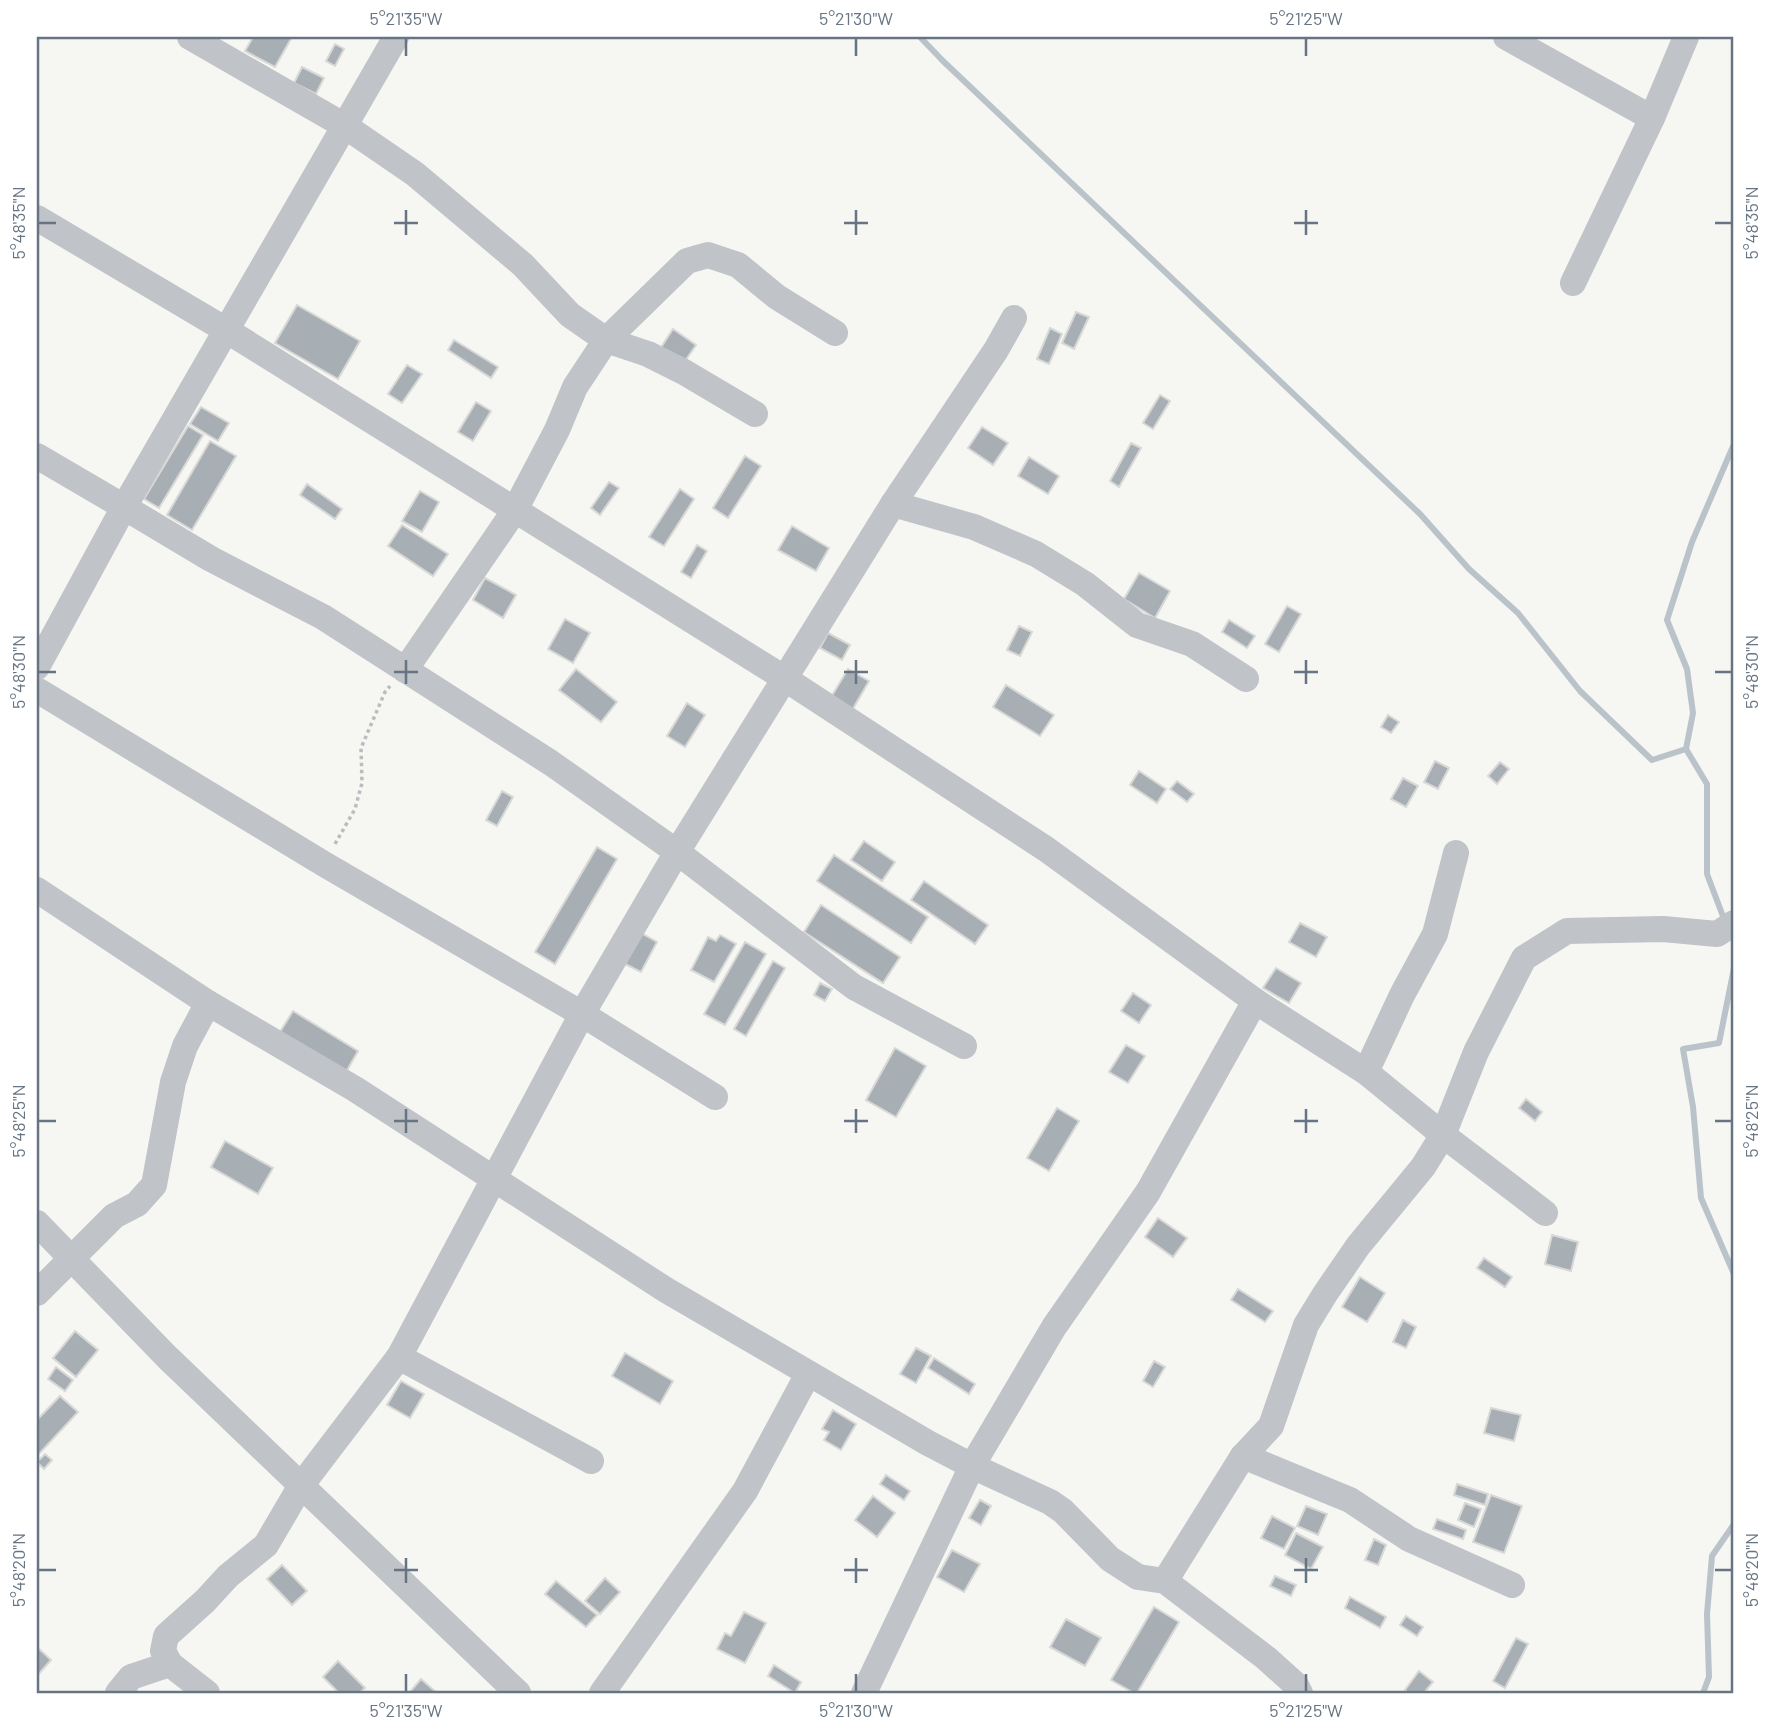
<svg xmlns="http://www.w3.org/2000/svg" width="1771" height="1730" font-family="Barlow,sans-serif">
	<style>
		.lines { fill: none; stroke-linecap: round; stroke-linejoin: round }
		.stream { stroke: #bac3c9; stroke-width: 6 }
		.building { fill: #a7aeb4; stroke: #d8d8d6; stroke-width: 2 }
		.path { stroke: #babcbf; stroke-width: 3.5; stroke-dasharray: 3.5 3.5; stroke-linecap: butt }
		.minor { stroke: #c0c3c7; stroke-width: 26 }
		.ticks { fill: none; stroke: #677483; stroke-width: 2.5 }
		.neatline { fill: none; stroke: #677483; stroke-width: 2.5 }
		.ticks-label { font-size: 18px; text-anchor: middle; fill: #677483 }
	</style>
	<rect width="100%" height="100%" fill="#f6f6f3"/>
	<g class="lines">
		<g class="stream">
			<polyline points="920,37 943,61 1420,514 1469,569 1518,613 1580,691 1652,760 1686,749 1707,784 1707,874 1724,919"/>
			<polyline points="1686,749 1693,713 1687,669 1667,620 1692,542 1734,444"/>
			<polyline points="1734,968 1719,1043 1683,1049 1693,1107 1701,1198 1734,1274"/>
			<polyline points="1703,1693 1709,1677 1707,1614 1712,1556 1734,1524"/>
		</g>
	</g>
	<g class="building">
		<polygon points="253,37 292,37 275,67 245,51"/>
		<polygon points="335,44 344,49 335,66 326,61"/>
		<polygon points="302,67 324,78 316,94 294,83"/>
		<polygon points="297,305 360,341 338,379 275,343"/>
		<polygon points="1076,312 1089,317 1074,349 1062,343"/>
		<polygon points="1050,328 1062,334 1049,364 1037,359"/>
		<polygon points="673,329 696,345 683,364 660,349"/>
		<polygon points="454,340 498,367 491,378 448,350"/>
		<polygon points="407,365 422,374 402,403 388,394"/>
		<polygon points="1160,395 1170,401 1153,429 1143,423"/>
		<polygon points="476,402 491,411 473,441 458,432"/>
		<polygon points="201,407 229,423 218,441 190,424"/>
		<polygon points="188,426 203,435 159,508 144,499"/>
		<polygon points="982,427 1008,443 993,465 968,448"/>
		<polygon points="210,441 236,456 192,530 167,515"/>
		<polygon points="1131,443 1141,448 1119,487 1110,481"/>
		<polygon points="745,456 761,466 728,518 713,508"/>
		<polygon points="1029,457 1059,476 1048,494 1018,476"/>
		<polygon points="609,482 619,488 600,515 591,508"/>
		<polygon points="307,484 342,509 335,519 300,495"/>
		<polygon points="680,489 694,499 664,546 649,537"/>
		<polygon points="420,491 439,502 422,532 402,521"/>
		<polygon points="402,525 448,554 433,576 388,546"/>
		<polygon points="792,526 829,548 816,571 778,550"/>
		<polygon points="697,545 707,551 691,578 681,572"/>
		<polygon points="1139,573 1170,591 1155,618 1124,599"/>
		<polygon points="485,578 516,595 503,618 473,600"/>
		<polygon points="1287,606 1301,614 1279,652 1265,644"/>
		<polygon points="565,619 590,633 573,663 548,649"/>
		<polygon points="1229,620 1255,636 1247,648 1222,632"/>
		<polygon points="1019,626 1032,632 1020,656 1007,650"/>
		<polygon points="828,633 850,645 842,660 820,648"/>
		<polygon points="576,669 617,702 601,722 559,690"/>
		<polygon points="848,669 869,681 851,712 830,699"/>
		<polygon points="1006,685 1054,715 1040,736 993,707"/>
		<polygon points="687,703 705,715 685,747 667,736"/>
		<polygon points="1388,715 1399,722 1391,733 1381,727"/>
		<polygon points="1435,761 1449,768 1438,789 1424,782"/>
		<polygon points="1500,762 1509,769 1497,784 1488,776"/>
		<polygon points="1139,771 1166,789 1157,803 1130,785"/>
		<polygon points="1403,778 1418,786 1406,807 1391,799"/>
		<polygon points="1177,781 1194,794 1187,802 1170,789"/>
		<polygon points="502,791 513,797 497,826 486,820"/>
		<polygon points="864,841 895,862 882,881 851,860"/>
		<polygon points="597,847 617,859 555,964 535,952"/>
		<polygon points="834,855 928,917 911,943 817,881"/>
		<polygon points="924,881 988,925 975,944 911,900"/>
		<polygon points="821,905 900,957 883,983 804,932"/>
		<polygon points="1300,923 1327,937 1316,957 1289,942"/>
		<polygon points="641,933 657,942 641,972 625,964"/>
		<polygon points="720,935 736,944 714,982 691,970 708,937 716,941"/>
		<polygon points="745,942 766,954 725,1025 704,1014"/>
		<polygon points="773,961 785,968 746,1036 734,1029"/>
		<polygon points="1276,968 1301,983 1289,1003 1263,988"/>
		<polygon points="820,983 832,989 825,1001 814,995"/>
		<polygon points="1133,993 1151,1005 1139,1023 1121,1011"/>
		<polygon points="293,1011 358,1051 346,1072 280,1032"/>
		<polygon points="1126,1045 1145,1056 1128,1083 1109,1072"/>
		<polygon points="895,1048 926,1066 896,1117 866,1100"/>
		<polygon points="1526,1099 1542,1112 1535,1121 1519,1108"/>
		<polygon points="1057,1108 1079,1121 1049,1171 1027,1158"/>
		<polygon points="225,1141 273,1168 258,1194 211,1167"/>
		<polygon points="1158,1218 1187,1238 1173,1257 1145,1237"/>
		<polygon points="1552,1235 1578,1242 1571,1271 1545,1264"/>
		<polygon points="1484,1258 1512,1277 1505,1287 1477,1268"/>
		<polygon points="1360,1277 1385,1293 1367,1322 1342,1307"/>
		<polygon points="1238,1289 1273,1311 1265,1322 1231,1300"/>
		<polygon points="1403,1320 1416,1327 1406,1348 1393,1342"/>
		<polygon points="75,1331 98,1350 76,1377 53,1358"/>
		<polygon points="916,1348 931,1356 916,1383 900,1374"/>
		<polygon points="625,1353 673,1381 660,1404 612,1376"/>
		<polygon points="934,1358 975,1384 969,1394 928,1368"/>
		<polygon points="1154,1361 1165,1367 1153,1387 1143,1381"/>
		<polygon points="56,1367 73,1380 65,1391 48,1379"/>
		<polygon points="401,1381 424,1394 410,1418 387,1405"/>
		<polygon points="60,1396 78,1412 37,1456 37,1420"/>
		<polygon points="1491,1408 1521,1415 1514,1441 1484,1433"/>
		<polygon points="833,1410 856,1424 841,1450 824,1440 829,1432 822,1429"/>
		<polygon points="45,1454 52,1460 44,1469 37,1462"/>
		<polygon points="886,1475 910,1491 904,1500 880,1484"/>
		<polygon points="1457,1484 1488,1494 1485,1505 1454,1495"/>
		<polygon points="1491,1495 1522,1506 1504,1553 1473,1542"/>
		<polygon points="873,1496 895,1513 877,1537 855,1520"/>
		<polygon points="980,1500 991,1506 981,1525 969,1518"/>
		<polygon points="1465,1503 1481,1509 1474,1527 1458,1520"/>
		<polygon points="1306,1506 1327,1514 1318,1535 1297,1526"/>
		<polygon points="1272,1516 1295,1528 1284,1549 1261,1538"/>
		<polygon points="1437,1519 1466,1530 1463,1539 1433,1529"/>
		<polygon points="1296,1533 1323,1547 1311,1569 1285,1555"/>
		<polygon points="1374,1539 1386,1545 1378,1565 1365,1560"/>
		<polygon points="952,1550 980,1564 964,1592 937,1577"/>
		<polygon points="282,1565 307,1591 292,1605 267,1579"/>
		<polygon points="1275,1576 1296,1585 1291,1596 1270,1586"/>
		<polygon points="605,1578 620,1592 600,1614 585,1601"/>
		<polygon points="556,1581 597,1615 586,1627 545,1594"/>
		<polygon points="1350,1597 1386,1617 1380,1628 1345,1608"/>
		<polygon points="1154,1607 1179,1622 1137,1693 1134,1693 1111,1680"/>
		<polygon points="744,1612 766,1623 745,1663 717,1649 725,1633 731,1636"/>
		<polygon points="1406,1616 1423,1627 1417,1636 1400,1625"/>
		<polygon points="1066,1619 1101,1638 1085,1666 1050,1647"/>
		<polygon points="1516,1638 1528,1644 1505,1688 1493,1681"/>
		<polygon points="37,1647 51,1660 37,1676"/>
		<polygon points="338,1661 365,1688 359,1693 339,1693 323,1677"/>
		<polygon points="774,1665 801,1682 795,1693 768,1676"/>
		<polygon points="1419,1671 1433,1682 1424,1693 1409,1693 1405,1690"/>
		<polygon points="421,1679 437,1693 409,1693"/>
	</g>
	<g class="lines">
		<polyline class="path" points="335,844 355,809 362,783 361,748 385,692 390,686"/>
		<g class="minor">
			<polyline points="190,37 345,126 415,174 523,265 570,315 606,340 575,387 557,430 515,510 405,670"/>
			<polyline points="396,37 124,507 211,559 323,617 551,763 677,852 854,987 964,1046"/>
			<polyline points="1506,37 1652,118"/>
			<polyline points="37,218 226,330 515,510 784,678 1046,849 1255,1001 1366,1072 1443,1135 1423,1167 1358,1246 1325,1294 1306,1325 1271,1426 1243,1456 1165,1581"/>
			<polyline points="1573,283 1652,118 1686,37"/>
			<polyline points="755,414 684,372 648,354 606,340 687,261 708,255 738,265 777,297 835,333"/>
			<polyline points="37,456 124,507 37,667"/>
			<polyline points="893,504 974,527 1036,554 1085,584 1137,625 1192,644 1246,679"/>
			<polyline points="37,690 324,864 582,1014 715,1097"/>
			<polyline points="37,890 208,1003 355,1089 666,1290 928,1443 972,1466 1050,1502 1063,1511 1110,1559 1138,1577 1165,1581 1266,1658 1296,1685 1300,1693"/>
			<polyline points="1366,1072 1402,995 1435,934 1456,853"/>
			<polyline points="1545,1213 1443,1135 1476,1052 1524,958 1567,931 1663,929 1717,934 1734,923"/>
			<polyline points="37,1223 167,1357 518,1693"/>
			<polyline points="37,1293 114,1216 137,1204 154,1185 173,1082 185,1046 208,1003"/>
			<polyline points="399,1357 591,1461"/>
			<polyline points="1243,1456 1350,1500 1409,1539 1512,1585"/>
			<polyline points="118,1693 131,1677 170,1664"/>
			<polyline points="207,1693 170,1664 163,1651 166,1636 205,1601 228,1576 266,1545 300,1487 399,1357 582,1014 677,852 893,504 996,350 1014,318"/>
			<polyline points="602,1693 745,1491 808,1374"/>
			<polyline points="864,1693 972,1466 1054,1327 1148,1192 1255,1001"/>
		</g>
	</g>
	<path class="ticks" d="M406,38V56M856,38V56M1306,38V56M406,210V235M856,210V235M1306,210V235M38,223H56M394,223H418M844,223H868M1294,223H1318M1715,223H1732M406,660V684M856,660V684M1306,660V684M38,672H56M394,672H418M844,672H868M1294,672H1318M1715,672H1732M406,1109V1133M856,1109V1133M1306,1109V1133M38,1121H56M394,1121H418M844,1121H868M1294,1121H1318M1715,1121H1732M406,1558V1583M856,1558V1583M1306,1558V1583M38,1570H56M394,1570H418M844,1570H868M1294,1570H1318M1715,1570H1732M406,1674V1692M856,1674V1692M1306,1674V1692"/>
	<rect width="1771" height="1730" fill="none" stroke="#ffffff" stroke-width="77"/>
	<rect x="38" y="38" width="1694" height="1654" class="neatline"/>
	<g class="ticks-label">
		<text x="406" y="25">5°21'35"W</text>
		<text x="856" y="25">5°21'30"W</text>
		<text x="1306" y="25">5°21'25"W</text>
		<text transform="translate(19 223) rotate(-90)" y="6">5°48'35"N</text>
		<text transform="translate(1752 223) rotate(-90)" y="6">5°48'35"N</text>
		<text transform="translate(19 672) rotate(-90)" y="6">5°48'30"N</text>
		<text transform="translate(1752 672) rotate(-90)" y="6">5°48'30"N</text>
		<text transform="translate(19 1121) rotate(-90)" y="6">5°48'25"N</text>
		<text transform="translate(1752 1121) rotate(-90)" y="6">5°48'25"N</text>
		<text transform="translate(19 1570) rotate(-90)" y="6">5°48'20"N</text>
		<text transform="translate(1752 1570) rotate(-90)" y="6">5°48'20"N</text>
		<text x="406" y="1717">5°21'35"W</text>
		<text x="856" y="1717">5°21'30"W</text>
		<text x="1306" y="1717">5°21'25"W</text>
	</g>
</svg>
